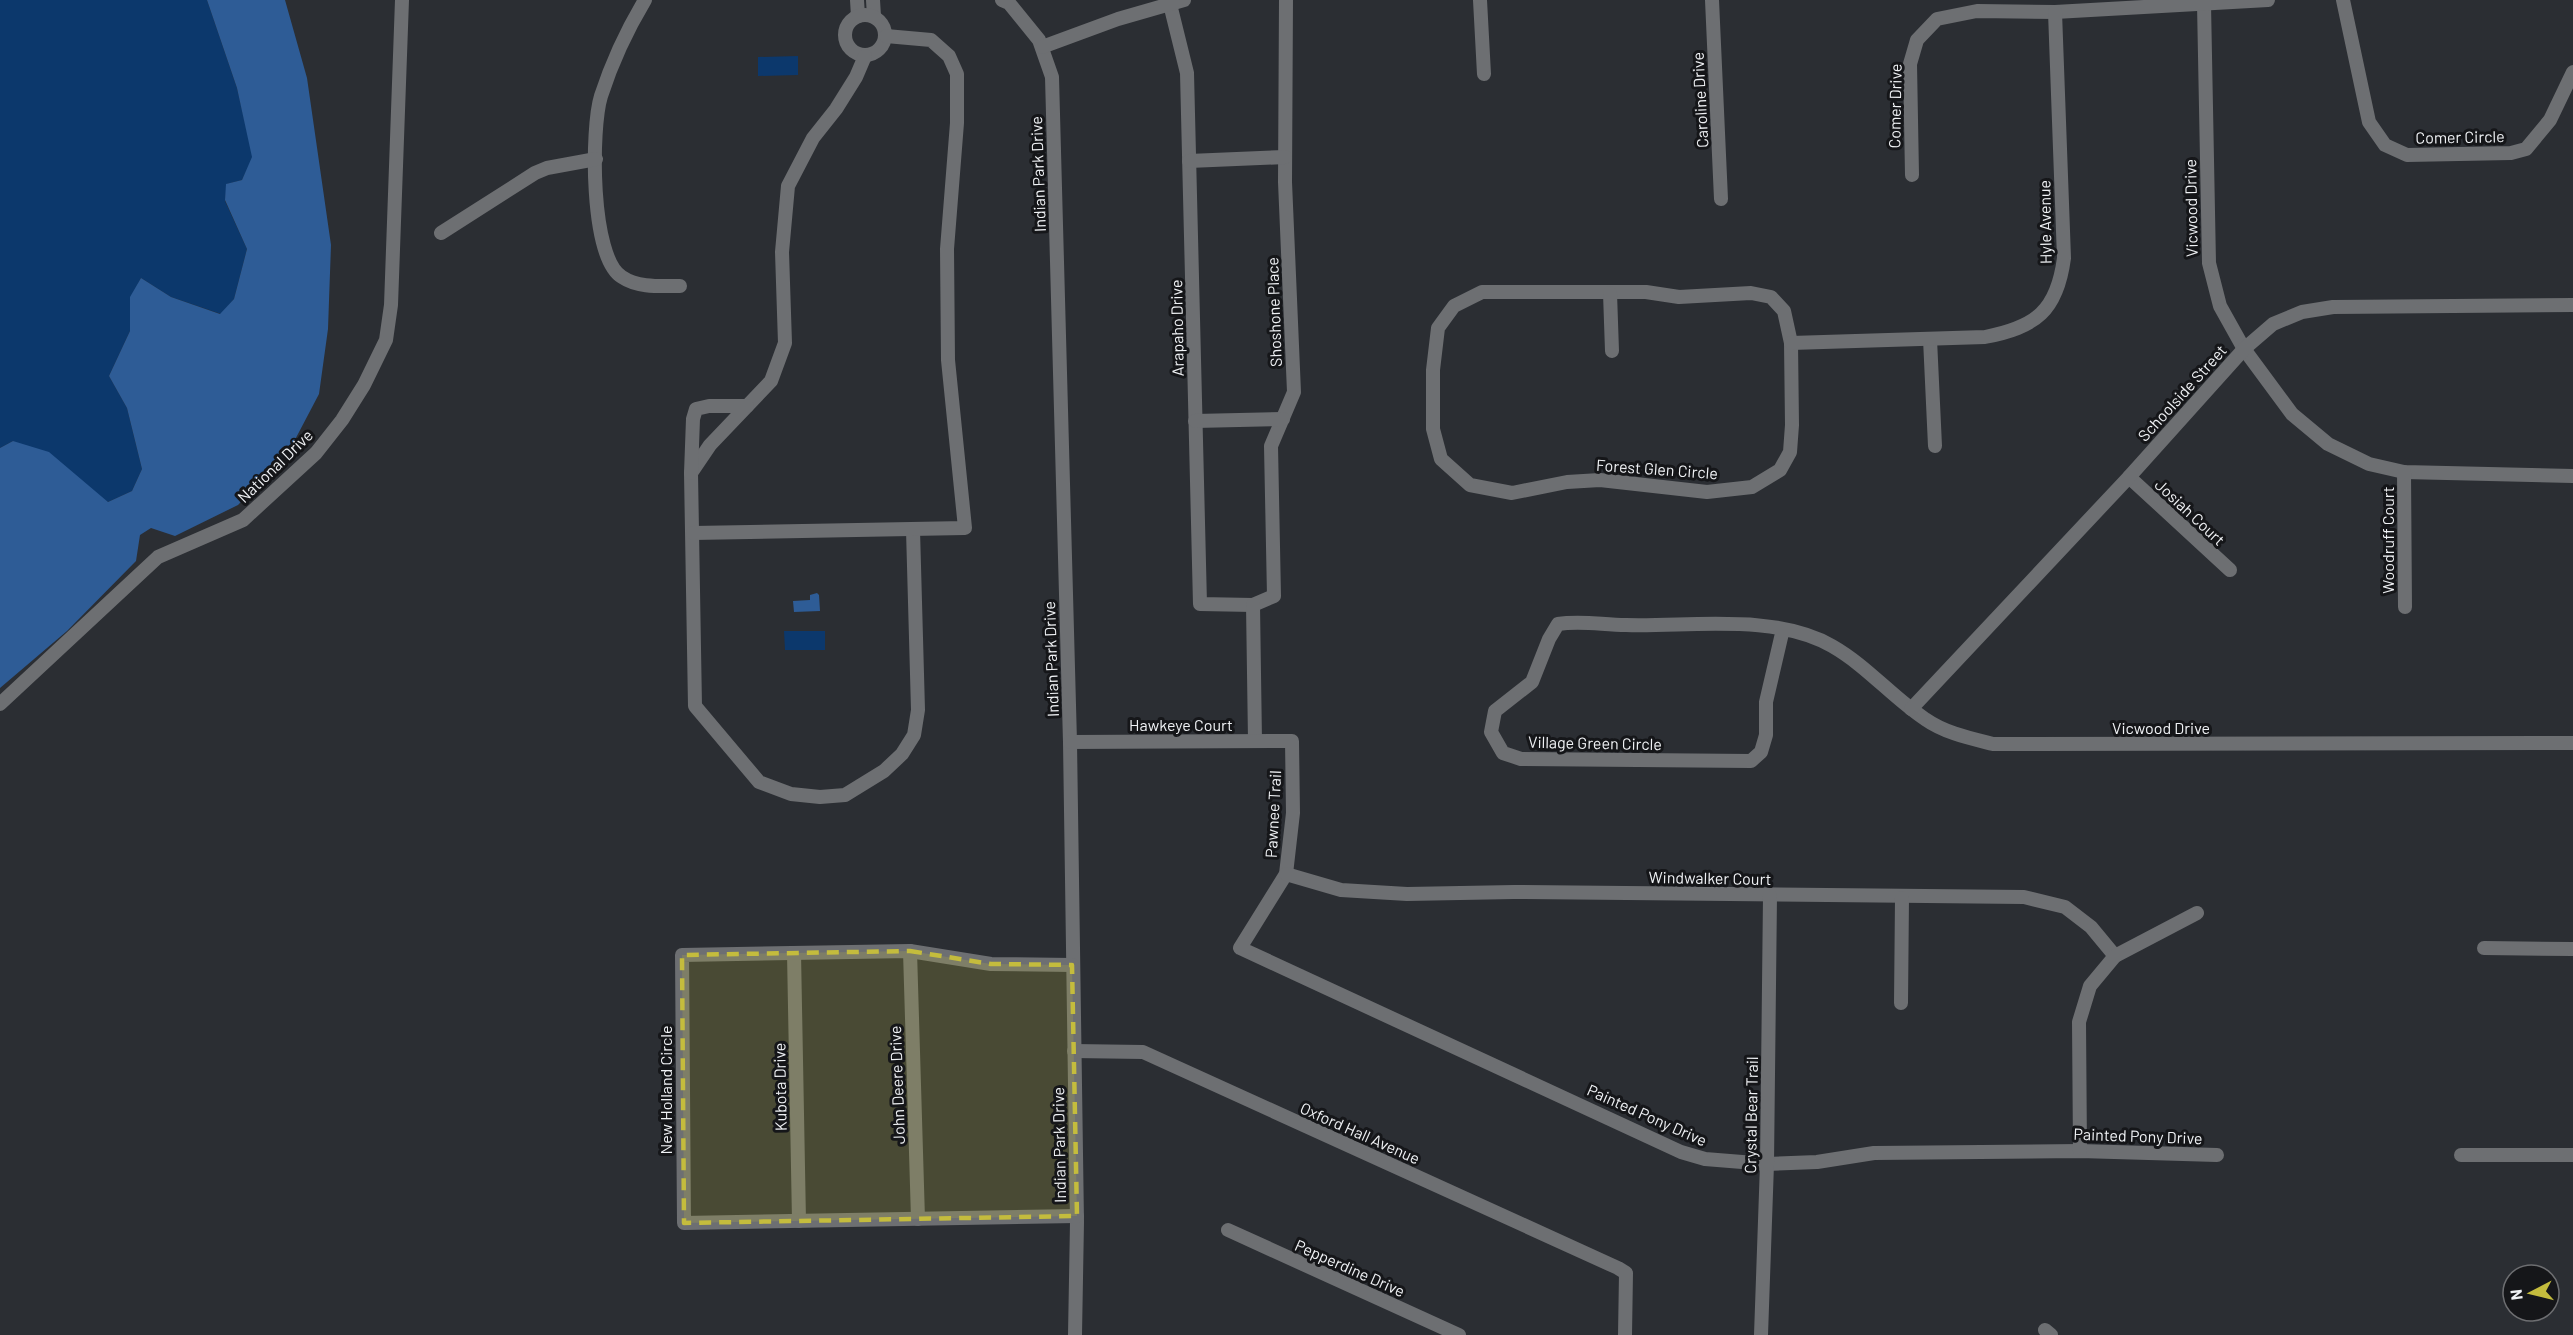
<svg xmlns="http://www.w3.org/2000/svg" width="2573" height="1335" font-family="Barlow,sans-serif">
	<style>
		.green { fill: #0c386c }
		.water { fill: #2e5c96 }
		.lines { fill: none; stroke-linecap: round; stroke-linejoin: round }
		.street { stroke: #6d6f72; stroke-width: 14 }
		.marked { fill: #c4bc3d; fill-opacity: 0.2; stroke: #c4bc3d; stroke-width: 4.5; stroke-dasharray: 12 8; stroke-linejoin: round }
		.labels { text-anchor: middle; stroke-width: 6; stroke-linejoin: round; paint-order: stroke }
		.street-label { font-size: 16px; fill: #f0f2f5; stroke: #151619 }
	</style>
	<rect width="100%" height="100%" fill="#2b2e33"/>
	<g class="green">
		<polygon points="0,0 207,0 237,88 253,157 242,180 227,184 225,201 247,249 234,299 221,314 171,297 141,278 131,297 130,331 109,376 127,408 142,469 132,491 108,502 13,441 0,448"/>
		<polygon points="798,56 798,75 758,76 758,57"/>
		<polygon points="784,631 825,631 825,650 785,650"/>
	</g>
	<g class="water">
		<polygon points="207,0 285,0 307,78 331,245 328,329 319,394 288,453 238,505 175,536 151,528 140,535 136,561 67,631 0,688 0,448 13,441 49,452 108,502 132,491 142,469 127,408 109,376 130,331 130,297 141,278 171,297 220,314 234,299 247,249 225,200 226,184 242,180 252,157 237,88"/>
		<polygon points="817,593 819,595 820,611 794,612 793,601 810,600 810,595"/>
	</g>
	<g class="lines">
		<g class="street">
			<path d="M645,0C627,30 612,62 601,96C591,128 590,258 622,277C638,288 661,286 680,286"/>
			<polyline points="857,0 858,16"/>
			<polyline points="873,0 874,16"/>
			<polyline points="1002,0 1009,3 1039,40 1052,77 1070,742 1077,1222 1075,1335"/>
			<polyline points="1169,0 1187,73 1200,604 1253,605 1274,596 1271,446 1294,392 1285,182 1286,0"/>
			<polyline points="1480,0 1484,74"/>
			<polyline points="1712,0 1721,199"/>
			<polyline points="2343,0 2369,122 2385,145 2407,155 2511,153 2526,149 2550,120 2573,72"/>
			<polyline points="2204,4 2209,263 2220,306 2244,349 2292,414 2328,444 2369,464 2404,472 2573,476"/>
			<circle cx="865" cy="35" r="20"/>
			<polyline points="1042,47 1118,19 1184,0"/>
			<polyline points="865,56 856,77 836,109 813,138 788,186 782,252 785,343 771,381 710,445 691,473 695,706 759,782 791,794 820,797 845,795 884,771 902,754 914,735 918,710 913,530"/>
			<polyline points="1189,161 1285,157"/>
			<polyline points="1912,175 1910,64 1917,40 1937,19 1977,11 2055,12 2268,0"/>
			<polyline points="441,233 535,173 547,168 596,159"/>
			<polygon points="1482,292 1646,292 1679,297 1751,293 1771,297 1784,311 1791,343 1792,425 1790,452 1780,470 1752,487 1707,492 1600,480 1567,482 1512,493 1470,485 1441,459 1433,429 1433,370 1438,328 1454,306"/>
			<polyline points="1610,293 1612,351"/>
			<polyline points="1930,339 1935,446"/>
			<path d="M1791,343L1985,337C2036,327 2057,311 2064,258L2055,12"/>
			<polyline points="1195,421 1283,419"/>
			<polyline points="2404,472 2405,607"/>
			<polyline points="691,473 693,419 696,409 709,406 747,406"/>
			<polyline points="2129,477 2230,570"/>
			<polyline points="693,533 965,528 948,360 947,249 957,123 957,74 949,56 931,40 886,36"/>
			<polyline points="1253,605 1255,741"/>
			<path d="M1783,629L1766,702V735L1761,752L1751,761L1521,759L1503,753L1491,732L1495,711L1532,682L1549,639L1558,624C1581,620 1603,625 1626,625C1690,627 1775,613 1832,646C1867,666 1892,697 1925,719C1945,733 1969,738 1993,744L2573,743"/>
			<polyline points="0,704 158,557 243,520 316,453 342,420 364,385 386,340 391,305 402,0"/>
			<polyline points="1911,709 2129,477 2244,349 2273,324 2302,312 2333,307 2573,305"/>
			<polyline points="1070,742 1292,741 1293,813 1286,874 1240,948 1681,1152 1705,1159 1767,1164 1817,1162 1874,1153 2080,1151 2217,1155"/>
			<polyline points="1286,874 1341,890 1407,894 1514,892 2024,897 2065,907 2091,927 2115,956"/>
			<polyline points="2484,948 2573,949"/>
			<polyline points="910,951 918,1219"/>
			<polyline points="794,953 799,1221"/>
			<polyline points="1072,965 991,964 910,951 682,955 684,1223 1077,1216"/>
			<polyline points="1901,1003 1902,898"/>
			<polyline points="1074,1051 1143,1052 1618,1268 1626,1273 1625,1335"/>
			<polyline points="2080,1151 2079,1022 2090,986 2115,956 2197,913"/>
			<polyline points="2461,1155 2573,1155"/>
			<polyline points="1228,1230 1459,1335"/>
			<polyline points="2045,1330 2051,1335"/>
			<polyline points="1761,1335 1767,1164 1770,896"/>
		</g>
	</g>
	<path class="marked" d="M910,951L991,964L1072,965L1077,1216L684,1223L682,955Z"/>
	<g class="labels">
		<g class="street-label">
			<text transform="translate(1700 100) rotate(-93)" y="6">Caroline Drive</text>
			<text transform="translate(1895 106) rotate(-89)" y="6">Comer Drive</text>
			<text transform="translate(2460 137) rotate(-1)" y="6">Comer Circle</text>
			<text transform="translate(1038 174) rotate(-92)" y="6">Indian Park Drive</text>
			<text transform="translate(2191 208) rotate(-91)" y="6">Vicwood Drive</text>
			<text transform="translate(2045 222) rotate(-91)" y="6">Hyle Avenue</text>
			<text transform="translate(1274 312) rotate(-92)" y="6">Shoshone Place</text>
			<text transform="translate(1177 328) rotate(-91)" y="6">Arapaho Drive</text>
			<text transform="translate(2182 393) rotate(-48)" y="6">Schoolside Street</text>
			<text transform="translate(275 466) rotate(-44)" y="6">National Drive</text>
			<text transform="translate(1657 469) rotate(4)" y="6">Forest Glen Circle</text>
			<text transform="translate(2190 512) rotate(43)" y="6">Josiah Court</text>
			<text transform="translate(2388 540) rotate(-90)" y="6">Woodruff Court</text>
			<text transform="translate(1051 659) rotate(-92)" y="6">Indian Park Drive</text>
			<text x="1181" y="731">Hawkeye Court</text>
			<text x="2161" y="734">Vicwood Drive</text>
			<text transform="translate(1595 743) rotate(1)" y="6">Village Green Circle</text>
			<text transform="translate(1273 814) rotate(-87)" y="6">Pawnee Trail</text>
			<text transform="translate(1710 878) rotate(1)" y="6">Windwalker Court</text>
			<text transform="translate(897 1085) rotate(-92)" y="6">John Deere Drive</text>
			<text transform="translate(780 1087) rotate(-91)" y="6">Kubota Drive</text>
			<text transform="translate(666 1090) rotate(-90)" y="6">New Holland Circle</text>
			<text transform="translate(1647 1115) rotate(24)" y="6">Painted Pony Drive</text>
			<text transform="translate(1751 1115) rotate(-89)" y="6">Crystal Bear Trail</text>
			<text transform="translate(1360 1133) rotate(24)" y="6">Oxford Hall Avenue</text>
			<text transform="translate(2138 1136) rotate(2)" y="6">Painted Pony Drive</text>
			<text transform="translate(1059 1145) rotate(-91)" y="6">Indian Park Drive</text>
			<text transform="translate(1350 1268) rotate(24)" y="6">Pepperdine Drive</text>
		</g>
	</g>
	<g transform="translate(2531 1293) rotate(263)"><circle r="28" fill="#151619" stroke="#6d6e71" stroke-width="1.5"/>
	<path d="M0-4.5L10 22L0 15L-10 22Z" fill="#c4bc3d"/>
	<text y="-9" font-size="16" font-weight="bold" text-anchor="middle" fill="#f0f2f5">N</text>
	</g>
</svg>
